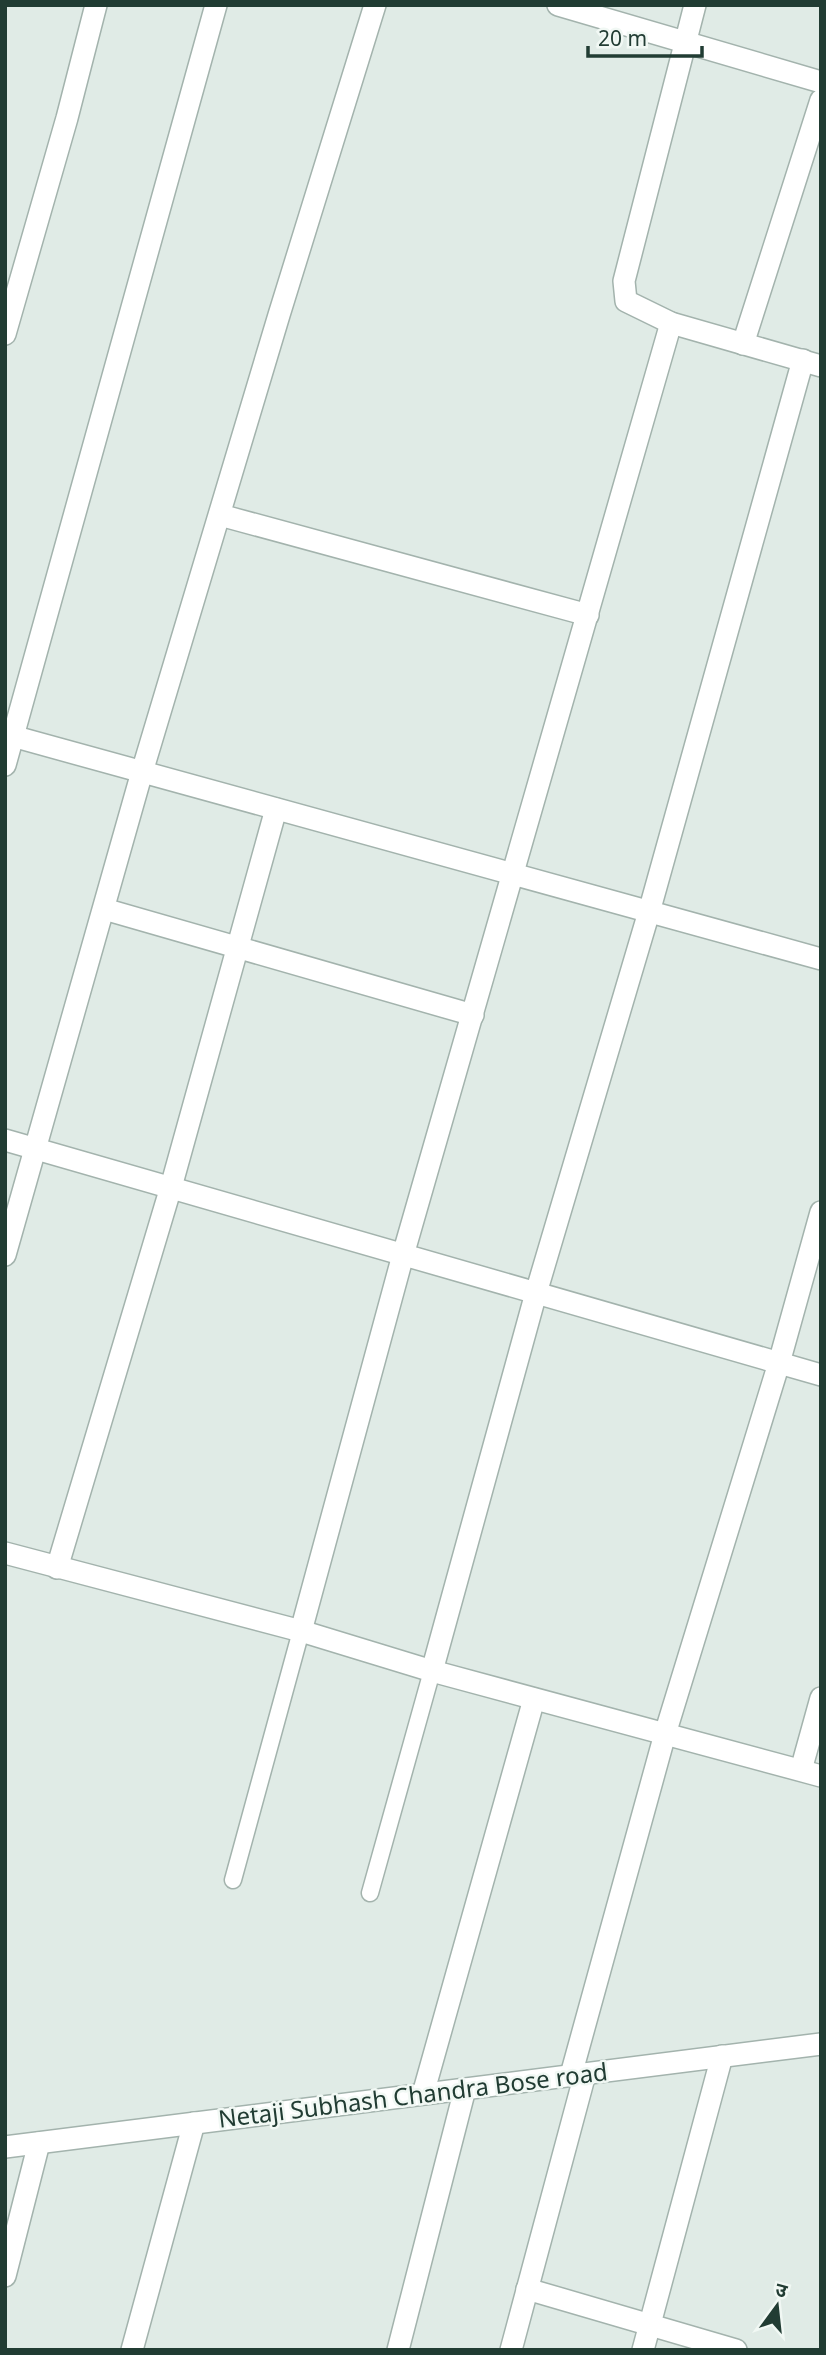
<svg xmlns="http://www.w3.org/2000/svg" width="826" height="2355" font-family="'Noto Sans','Noto Sans Devanagari',sans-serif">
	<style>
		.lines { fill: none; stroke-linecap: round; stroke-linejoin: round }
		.lane-casing { stroke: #a3b3ad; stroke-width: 19 }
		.street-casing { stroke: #a3b3ad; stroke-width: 24 }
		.lane { stroke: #fff; stroke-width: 16 }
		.street { stroke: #fff; stroke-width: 21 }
		.labels { text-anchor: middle; stroke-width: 5; stroke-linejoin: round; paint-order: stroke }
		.street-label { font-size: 24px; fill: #213c33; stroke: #f1f8f4 }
	</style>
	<rect width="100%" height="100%" fill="#e0ebe6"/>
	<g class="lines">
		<defs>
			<g id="lane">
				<polyline points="233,1880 301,1631"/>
				<polyline points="370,1893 432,1671"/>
			</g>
			<g id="street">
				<polyline points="558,5 821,82"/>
				<polyline points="695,5 624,281 626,301 671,323 821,366"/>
				<polyline points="5,334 67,118 96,5"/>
				<polyline points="743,344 821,100"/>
				<polyline points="220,515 588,615"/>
				<polyline points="5,734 821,959"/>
				<polyline points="5,765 216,5"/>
				<polyline points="104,909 473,1015"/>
				<polyline points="5,1140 821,1375"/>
				<polyline points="5,1255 142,772 279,315 375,5"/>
				<polyline points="5,1553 301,1631 432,1671 821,1776"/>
				<polyline points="57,1568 171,1187 276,809"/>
				<polyline points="301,1631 403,1255 671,323"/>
				<polyline points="432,1671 536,1293 649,912 803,360"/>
				<polyline points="801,1770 821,1698"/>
				<polyline points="571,2075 665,1734 779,1363 821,1212"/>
				<polyline points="423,2094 534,1699"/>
				<polyline points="5,2147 821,2044"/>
				<polyline points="5,2276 39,2143"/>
				<polyline points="527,2289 736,2350"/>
				<polyline points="132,2350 194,2123"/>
				<polyline points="398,2350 465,2089"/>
				<polyline points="511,2350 585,2074"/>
				<polyline points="643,2350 722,2056"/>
			</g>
		</defs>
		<use href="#lane" class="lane-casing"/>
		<use href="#street" class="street-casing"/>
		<use href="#lane" class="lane"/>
		<use href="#street" class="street"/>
	</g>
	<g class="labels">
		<g class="street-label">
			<text transform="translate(413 2096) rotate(-7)" y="8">Netaji Subhash Chandra Bose road</text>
		</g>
	</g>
	<rect width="826" height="2355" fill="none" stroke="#213c33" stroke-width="14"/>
	<g transform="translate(777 2306) rotate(15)" stroke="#f1f8f4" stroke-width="5" paint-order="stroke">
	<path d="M0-5L12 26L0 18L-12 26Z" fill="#213c33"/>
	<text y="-10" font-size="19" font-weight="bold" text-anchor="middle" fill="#213c33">उ</text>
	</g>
	<path d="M588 46v10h114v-10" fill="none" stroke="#213c33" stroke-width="3.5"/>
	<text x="598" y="46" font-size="21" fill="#213c33" stroke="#f1f8f4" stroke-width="5" paint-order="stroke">20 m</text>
</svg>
